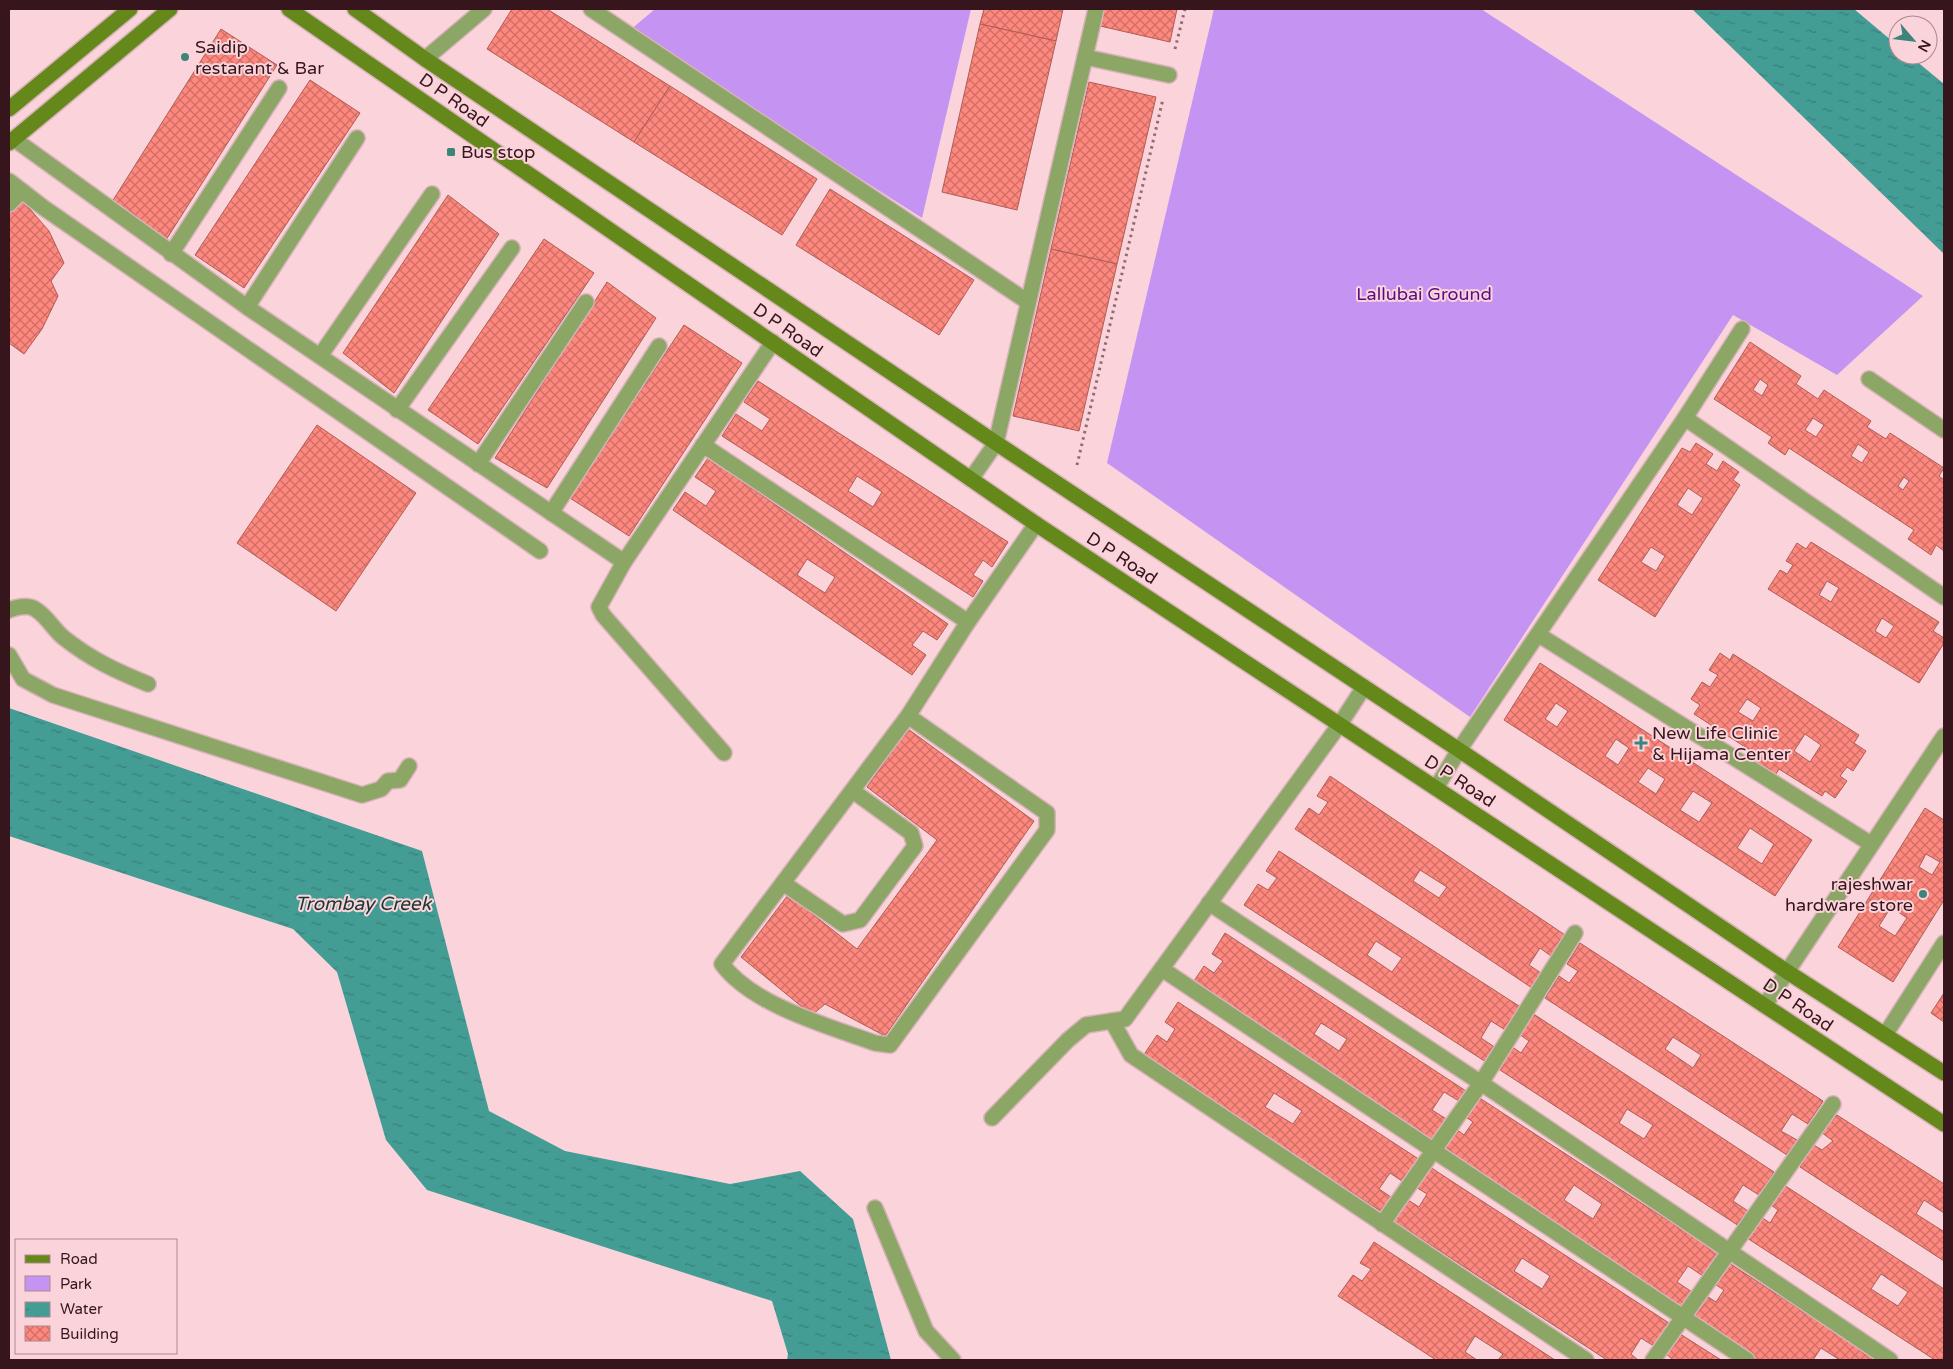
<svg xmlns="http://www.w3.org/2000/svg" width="1953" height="1369" font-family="'Varela Round',sans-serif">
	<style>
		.green { fill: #c594f3 }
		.water { fill: url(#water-ripples) }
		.building { fill: url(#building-cross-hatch); stroke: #af5d55; fill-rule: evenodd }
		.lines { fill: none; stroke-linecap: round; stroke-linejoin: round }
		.lane-casing { stroke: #d7b2b8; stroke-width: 18 }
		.street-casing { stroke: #d7b2b8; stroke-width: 18 }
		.secondary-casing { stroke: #d7b2b8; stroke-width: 18 }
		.path { stroke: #8f6c73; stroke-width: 3; stroke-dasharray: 2.5 4; stroke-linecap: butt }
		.lane { stroke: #8ca666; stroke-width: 15 }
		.street { stroke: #8ca666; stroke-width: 15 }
		.secondary { stroke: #648819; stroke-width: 15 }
		.poi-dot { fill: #3d847d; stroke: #fad4da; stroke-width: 2 }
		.labels { text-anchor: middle; stroke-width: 4; stroke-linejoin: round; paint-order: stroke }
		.poi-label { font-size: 18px; fill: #36151c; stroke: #fad4da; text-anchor: start }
		.street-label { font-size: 18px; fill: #36151c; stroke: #fad4da }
		.park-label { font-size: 18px; fill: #570d83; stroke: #fad4da }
		.water-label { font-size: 19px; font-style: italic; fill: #1a3633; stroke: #fad4da }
	</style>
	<defs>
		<pattern id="water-ripples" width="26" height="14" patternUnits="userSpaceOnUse" patternTransform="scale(1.25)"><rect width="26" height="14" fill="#439d95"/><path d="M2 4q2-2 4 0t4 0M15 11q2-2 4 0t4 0" fill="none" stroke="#397f79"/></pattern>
		<pattern id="building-cross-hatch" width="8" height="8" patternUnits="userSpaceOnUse" patternTransform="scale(1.25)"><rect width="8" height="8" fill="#fe887d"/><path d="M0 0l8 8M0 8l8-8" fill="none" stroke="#ce6e66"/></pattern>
	</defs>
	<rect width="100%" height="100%" fill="#fad4da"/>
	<g class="green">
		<polygon points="655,9 971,9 922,218 629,31"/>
		<polygon points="1214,9 1481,9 1923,296 1837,375 1733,315 1470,717 1107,463"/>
	</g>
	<g class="water">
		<polygon points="1692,9 1854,9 1898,46 1898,55 1909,55 1944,84 1944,254"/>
		<polygon points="9,708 422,851 489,1111 565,1151 730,1184 800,1171 853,1219 891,1360 787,1360 788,1354 772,1301 427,1190 386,1140 337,972 293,929 9,836"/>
	</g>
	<g class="building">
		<polygon points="512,9 547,9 670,86 634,142 487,49"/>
		<polygon points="984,9 1063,9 1056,41 980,24"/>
		<polygon points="1104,9 1177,9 1170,42 1100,26"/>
		<polygon points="980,24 1056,41 1017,210 942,192"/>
		<polygon points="221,29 277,65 166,240 110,205"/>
		<polygon points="310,80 360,113 244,288 195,255"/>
		<polygon points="1089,82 1156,97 1117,264 1051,249"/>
		<polygon points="670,86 817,179 782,235 634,142"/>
		<polygon points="830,189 974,280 939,335 796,245"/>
		<polygon points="448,195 499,234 394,393 343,353"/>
		<polygon points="22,200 49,231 64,263 51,281 58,296 42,329 24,354 9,343 9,212"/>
		<polygon points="544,239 594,273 478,444 428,410"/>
		<polygon points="1051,249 1117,264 1079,431 1013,416"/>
		<polygon points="607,282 656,318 547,488 495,458"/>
		<polygon points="684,325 742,363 629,536 570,498"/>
		<path d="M1750,342L1801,376L1796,384L1818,399L1824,390L1871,421L1867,427L1886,439L1890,433L1944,468L1939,476L1944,480V551L1936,545L1931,555L1908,539L1914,530L1789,448L1785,455L1768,443L1772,437L1714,399ZM1760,379L1768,385L1762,396L1753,390ZM1813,418L1824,425L1816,437L1805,430ZM1858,444L1869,452L1862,463L1851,456ZM1904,477L1909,481L1903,490L1898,486Z"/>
		<path d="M758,381L1008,542L992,567L983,560L973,575L983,581L973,597L722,436L736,414L762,431L770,419L744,402ZM857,476L882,492L873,507L848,491Z"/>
		<polygon points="317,425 416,493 336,611 237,543"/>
		<path d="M1696,443L1713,454L1706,464L1717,471L1723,461L1739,472L1733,480L1740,485L1655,617L1598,580L1682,448L1690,452ZM1688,488L1703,498L1692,515L1677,505ZM1651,547L1665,556L1656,571L1641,562Z"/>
		<path d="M708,458L948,624L937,640L923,631L912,645L926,655L912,675L673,510L685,492L706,506L716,491L695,477ZM807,559L835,577L825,593L797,575Z"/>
		<path d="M1811,542L1939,622L1933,631L1944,638V643L1919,683L1768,589L1780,570L1787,574L1793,565L1786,561L1797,543L1806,549ZM1827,581L1839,588L1831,602L1819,595ZM1882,618L1894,626L1886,638L1875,631Z"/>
		<path d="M1720,653L1730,660L1733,654L1859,735L1854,743L1866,751L1853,771L1847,767L1840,776L1847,781L1835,798L1825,791L1822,796L1779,769L1774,777L1751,762L1756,754L1694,714L1700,705L1691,699L1702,682L1710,687L1718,675L1709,670ZM1747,699L1761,708L1753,721L1738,712ZM1805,734L1821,745L1810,762L1794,751Z"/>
		<path d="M1540,663L1812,840L1775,896L1504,720ZM1556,703L1568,711L1557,727L1545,719ZM1616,739L1629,748L1618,765L1605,756ZM1648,768L1665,779L1656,794L1638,782ZM1693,791L1712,803L1699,822L1680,810ZM1750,828L1774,844L1762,864L1737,848Z"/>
		<polygon points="908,729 1034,821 885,1036 825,1004 812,1015 741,957 788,895 857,949 937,840 867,787"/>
		<path d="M1330,776L1565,935L1551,956L1540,948L1529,965L1541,973L1532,988L1295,829L1309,808L1319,815L1328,802L1317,796ZM1420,870L1447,887L1439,898L1413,881Z"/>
		<path d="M1925,808L1944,820V900L1893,982L1838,947ZM1926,854L1940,862L1932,875L1919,867ZM1891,907L1907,918L1895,936L1879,926Z"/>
		<path d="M1279,851L1522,1008L1507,1031L1491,1021L1481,1038L1496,1048L1486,1062L1244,905L1258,884L1268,890L1277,878L1266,871ZM1376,941L1402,958L1392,972L1367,955Z"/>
		<path d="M1225,933L1466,1091L1459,1101L1444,1092L1432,1110L1448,1120L1433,1143L1192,984L1204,966L1214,973L1223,961L1212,954ZM1321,1023L1347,1039L1339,1051L1314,1034Z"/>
		<path d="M1580,943L1823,1101L1808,1124L1792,1114L1781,1131L1797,1140L1787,1155L1545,998L1559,976L1569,983L1578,971L1567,964ZM1673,1037L1701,1055L1693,1068L1665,1049Z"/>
		<polygon points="1944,993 1944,1022 1931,1013"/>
		<path d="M1178,1002L1420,1160L1405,1183L1390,1173L1379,1189L1394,1199L1385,1214L1143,1056L1157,1035L1167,1042L1175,1029L1165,1022ZM1274,1093L1302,1111L1293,1124L1265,1107Z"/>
		<path d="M1532,1013L1774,1172L1759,1195L1743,1185L1733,1201L1748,1211L1739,1226L1497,1068L1511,1046L1521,1053L1529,1041L1519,1034ZM1627,1109L1653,1125L1644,1139L1619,1123Z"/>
		<path d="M1475,1095L1718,1253L1703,1276L1688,1266L1677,1282L1692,1292L1682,1307L1440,1150L1455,1128L1464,1135L1473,1122L1463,1115ZM1574,1185L1602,1204L1593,1219L1564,1200Z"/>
		<polygon points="1837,1115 1944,1184 1944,1213 1924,1200 1916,1214 1943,1231 1944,1228 1944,1261 1800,1167 1812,1144 1822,1150 1833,1141 1821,1132"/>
		<path d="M1430,1167L1672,1325L1657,1348L1641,1338L1631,1354L1638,1360H1607L1394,1221L1408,1200L1419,1207L1427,1194L1416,1187ZM1522,1258L1550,1276L1542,1289L1514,1271Z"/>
		<path d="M1784,1185L1944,1289V1360H1935L1747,1238L1761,1217L1770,1223L1778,1210L1771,1205ZM1881,1274L1908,1292L1898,1306L1871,1289Z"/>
		<polygon points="1374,1242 1555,1360 1498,1360 1503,1354 1475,1336 1465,1352 1477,1360 1436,1360 1338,1296 1353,1275 1362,1281 1371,1269 1360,1263"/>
		<polygon points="1729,1263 1877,1360 1840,1360 1821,1348 1813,1360 1758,1360 1691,1317 1705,1295 1716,1302 1724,1290 1713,1283"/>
		<polygon points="1677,1332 1721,1360 1673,1360 1664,1352"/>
	</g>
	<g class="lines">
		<defs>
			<g id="lane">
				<polyline points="14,139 247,307 624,562"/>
				<polyline points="171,254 279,88"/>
				<polyline points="247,307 357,138"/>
				<polyline points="320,356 432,194"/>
				<polyline points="397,410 512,248"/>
				<polyline points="478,464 586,302"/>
				<polyline points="551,513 659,346"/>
			</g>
			<g id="street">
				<polyline points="591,9 1028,302"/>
				<polyline points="1085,57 1169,75"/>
				<polyline points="425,59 484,9"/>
				<polyline points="9,181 44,208 540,551"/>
				<polyline points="9,204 22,191"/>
				<polyline points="1869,379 1944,430"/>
				<polyline points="1685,418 1742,329"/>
				<polyline points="703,445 968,622"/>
				<polyline points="971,479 996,443 1096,9"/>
				<path d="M9,610C17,607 27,604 35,609C47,616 53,629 64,638C92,660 116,671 148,684"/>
				<polyline points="1539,635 1871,844"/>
				<polyline points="9,655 23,679 53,695 362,795 381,789 388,781 400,780 409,766"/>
				<path d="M908,716L1047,813V830L890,1045L875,1043C828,1026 752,1005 722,964L908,716L968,622L1036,524"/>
				<polyline points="724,753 603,615 599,607 624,562 773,342"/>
				<polyline points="1436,788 1459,750 1685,418 1944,597"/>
				<polyline points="783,883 843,924 860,920 915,846 911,833 853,791"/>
				<polyline points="1209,903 1481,1083 1890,1360"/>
				<polyline points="1162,969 1747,1360"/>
				<polyline points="1765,1005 1944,736"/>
				<polyline points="1112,1021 1131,1055 1586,1360"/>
				<polyline points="1885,1035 1944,943"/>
				<polyline points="992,1118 1068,1040 1086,1025 1125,1019 1340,724 1364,687"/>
				<polyline points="875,1208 926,1331 953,1360"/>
				<polyline points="1382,1224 1481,1083 1575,933"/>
				<polyline points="1653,1360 1833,1104"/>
			</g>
			<g id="secondary">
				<polyline points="289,9 1036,524 1944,1124"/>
				<polyline points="355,9 425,59 996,443 1459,750 1786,971 1944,1073"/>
				<polyline points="9,109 130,9"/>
				<polyline points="9,143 170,9"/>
			</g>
		</defs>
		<use href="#lane" class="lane-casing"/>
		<use href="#street" class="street-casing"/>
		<use href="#secondary" class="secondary-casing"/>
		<g class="path">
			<polyline points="1175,49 1185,9"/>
			<polyline points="1077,465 1163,99"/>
		</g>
		<use href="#lane" class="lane"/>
		<use href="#street" class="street"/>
		<use href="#secondary" class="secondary"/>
	</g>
	<g class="poi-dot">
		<circle cx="185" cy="57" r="5"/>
		<rect x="446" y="147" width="10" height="10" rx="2.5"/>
		<path d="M1638.5 735.5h5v5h5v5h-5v5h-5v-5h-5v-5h5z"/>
		<circle cx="1923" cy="894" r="5"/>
	</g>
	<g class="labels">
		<g class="poi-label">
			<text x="195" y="53">Saidip<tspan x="195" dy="21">restarant &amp; Bar</tspan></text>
			<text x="461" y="158">Bus stop</text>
			<text x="1652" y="739">New Life Clinic<tspan x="1652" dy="21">&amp; Hijama Center</tspan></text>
			<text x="1913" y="890" text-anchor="end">rajeshwar<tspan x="1913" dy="21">hardware store</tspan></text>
		</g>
		<g class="street-label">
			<text transform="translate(454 100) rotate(35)" y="6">D P Road</text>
			<text transform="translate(788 330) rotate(35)" y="6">D P Road</text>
			<text transform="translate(1122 558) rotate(33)" y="6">D P Road</text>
			<text transform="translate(1460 781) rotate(33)" y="6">D P Road</text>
			<text transform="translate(1798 1005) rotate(34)" y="6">D P Road</text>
		</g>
		<g class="park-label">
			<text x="1424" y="300">Lallubai Ground</text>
		</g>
		<g class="water-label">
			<text x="363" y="910">Trombay Creek</text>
		</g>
	</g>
	<rect width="1953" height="1369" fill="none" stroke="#36151c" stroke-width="20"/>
	<rect x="15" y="1239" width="162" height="115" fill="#fad4da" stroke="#ac888e"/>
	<rect x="25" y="1255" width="25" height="8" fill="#648819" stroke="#ac888e"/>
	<text x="60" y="1264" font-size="15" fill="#36151c">Road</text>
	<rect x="25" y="1276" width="25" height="15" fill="#c594f3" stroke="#ac888e"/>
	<text x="60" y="1289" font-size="15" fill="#36151c">Park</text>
	<rect x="25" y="1302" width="25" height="15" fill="url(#water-ripples)" stroke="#ac888e"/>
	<text x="60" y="1314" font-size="15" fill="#36151c">Water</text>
	<rect x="25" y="1326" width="25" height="15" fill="url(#building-cross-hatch)" stroke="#ac888e"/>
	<text x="60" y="1339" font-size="15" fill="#36151c">Building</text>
	<g transform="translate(1913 40) rotate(118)"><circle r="24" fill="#fad4da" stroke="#ac888e"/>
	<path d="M0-4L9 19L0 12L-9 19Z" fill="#3d847d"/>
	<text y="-8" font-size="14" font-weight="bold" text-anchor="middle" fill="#36151c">N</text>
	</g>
</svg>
